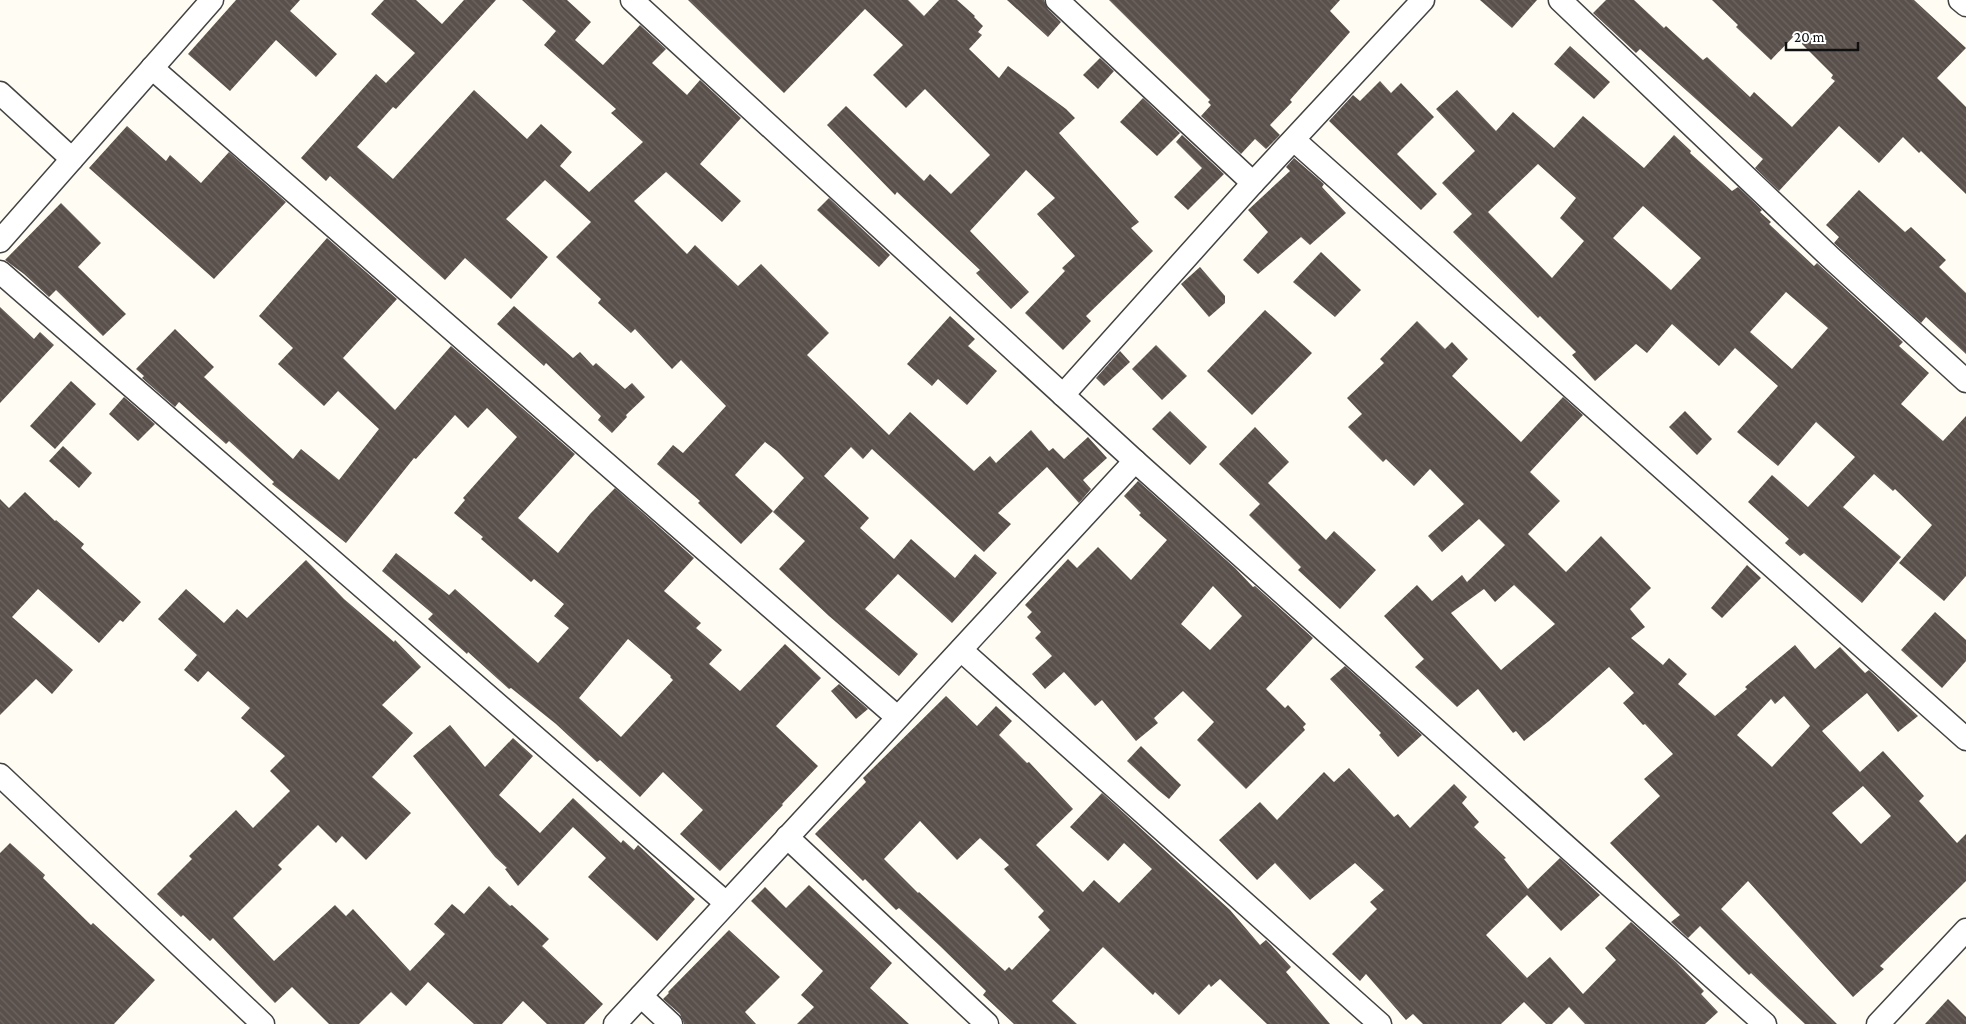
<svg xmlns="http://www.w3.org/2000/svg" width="1966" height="1024" font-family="'Crimson Pro',serif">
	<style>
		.building { fill: url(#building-back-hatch); fill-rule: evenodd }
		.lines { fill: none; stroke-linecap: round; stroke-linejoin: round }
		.street-casing { stroke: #434343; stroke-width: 25 }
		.street { stroke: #fff; stroke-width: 22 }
	</style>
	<defs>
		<pattern id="building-back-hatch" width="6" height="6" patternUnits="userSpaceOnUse" patternTransform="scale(1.25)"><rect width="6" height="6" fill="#5a504b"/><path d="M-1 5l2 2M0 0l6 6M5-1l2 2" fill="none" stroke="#6d6561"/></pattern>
	</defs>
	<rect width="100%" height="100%" fill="#fffcf3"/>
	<g class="building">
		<polygon points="236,0 300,0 290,11 337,54 316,77 276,40 230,91 188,54"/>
		<polygon points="384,0 416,0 442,24 464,0 496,0 396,109 393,107 357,147 393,179 474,90 527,139 541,124 572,152 560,166 589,192 643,142 611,113 616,109 544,45 556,31 522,0 567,0 591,22 575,40 603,65 640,25 666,49 652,63 687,95 700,80 741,118 700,164 741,201 722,222 666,172 634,201 687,254 695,245 738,286 761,264 829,333 807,355 889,435 910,412 974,471 990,456 996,463 1031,430 1049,451 1053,448 1064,459 1088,437 1107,458 1083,480 1091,489 1079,503 1047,467 998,513 1011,524 984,552 872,449 863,459 851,447 824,476 869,518 860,528 894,559 911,539 955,578 975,554 997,573 952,623 898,574 865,609 918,654 899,676 829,616 779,569 805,541 773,512 804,478 777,451 765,442 735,475 773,511 741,544 698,503 700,501 657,464 673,445 683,453 726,406 681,360 672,369 635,329 631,333 598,303 601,299 556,257 591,222 545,180 506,219 548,257 511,299 465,258 445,280 330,176 326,181 301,158 376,74 386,83 415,53 371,14"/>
		<polygon points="688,0 908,0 924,16 939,0 957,0 975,16 974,17 983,26 978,32 982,35 969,49 999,78 1008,66 1066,109 1075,118 1059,133 1139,222 1131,228 1153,251 1086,316 1091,321 1063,350 1025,313 1065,271 1062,268 1075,256 1037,214 1055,198 1026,170 970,231 1029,292 1011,309 976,273 980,270 897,192 895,195 827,125 846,106 924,181 930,174 951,194 990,155 925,89 906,108 873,75 903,45 865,9 784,93"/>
		<polygon points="1007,0 1044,0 1048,9 1061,22 1048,37"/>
		<polygon points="1109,0 1340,0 1330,11 1350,32 1290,100 1292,102 1270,125 1280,135 1266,149 1255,139 1241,154 1201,116 1211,105 1208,102 1210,100"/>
		<polygon points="1480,0 1537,0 1512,28"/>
		<polygon points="1606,0 1634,0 1664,28 1666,26 1703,60 1707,57 1750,97 1754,92 1792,127 1835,81 1831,78 1833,75 1794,36 1771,60 1736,27 1738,25 1712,0 1914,0 1966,48 1937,78 1966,107 1966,194 1921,151 1919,153 1903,137 1879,163 1839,126 1779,191 1755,168 1763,159 1640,49 1636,53 1593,13"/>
		<polygon points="1570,46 1610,82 1594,99 1554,64"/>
		<polygon points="1100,58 1114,71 1098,89 1083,75"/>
		<polygon points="1380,81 1391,93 1401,83 1434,117 1397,154 1437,194 1421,210 1329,121 1353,95 1360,101"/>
		<path d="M1457,90L1496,131L1513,112L1554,148L1583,116L1644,168L1674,135L1691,151L1690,153L1732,191L1738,187L1762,210L1760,212L1771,222L1769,224L1814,266L1817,263L1903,342L1899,346L1929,373L1901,404L1943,441L1966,416V576L1944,601L1899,563L1932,525L1895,489L1893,491L1874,474L1843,507L1901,557L1862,603L1804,553L1800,556L1785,543L1789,539L1748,502L1772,475L1808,507L1855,457L1816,422L1778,466L1737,432L1778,386L1735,348L1719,366L1672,324L1647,353L1636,344L1595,381L1572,355L1576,352L1540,316L1538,318L1453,232L1472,214L1442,183L1475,151L1436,109ZM1538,164L1576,198L1560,218L1584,241L1552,278L1488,212ZM1643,206L1701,258L1671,290L1613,238ZM1786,292L1828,328L1792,369L1750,332Z"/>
		<polygon points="1143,98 1180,133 1157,156 1120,122"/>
		<polygon points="127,126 166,161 170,155 201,183 229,152 286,202 214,279 89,168"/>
		<polygon points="1182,135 1224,174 1188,210 1174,197 1202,168 1176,142"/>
		<polygon points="1294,158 1324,184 1322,187 1346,213 1310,245 1301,237 1258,274 1243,260 1268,232 1248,210 1290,171 1286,167"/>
		<polygon points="1859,190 1905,232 1911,227 1946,260 1939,267 1966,293 1966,354 1926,317 1921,323 1834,243 1839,237 1826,225"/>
		<polygon points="829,198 890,255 879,267 817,210"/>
		<polygon points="61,203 101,243 78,267 126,314 103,336 56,290 49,297 24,274 5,260"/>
		<path d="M327,238L397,299L343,358L395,410L451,346L575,454L518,518L558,553L590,514L615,488L694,558L664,591L701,623L696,628L722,650L709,664L740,691L785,644L821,678L776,726L818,766L782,804L783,805L720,871L680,834L703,810L663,772L640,797L600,760L597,762L556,724L511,688L509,689L468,652L467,654L428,619L433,614L382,571L396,553L449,595L455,589L538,663L569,628L554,616L564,604L534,579L531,582L481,539L483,537L454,513L465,500L463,498L517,437L487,408L468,428L455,415L416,459L414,458L346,543L272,484L274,482L229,441L226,444L179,402L175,407L142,378L144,376L136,369L175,329L214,367L204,377L249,419L293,459L301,449L339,480L379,429L338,391L324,406L278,364L293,348L259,316ZM628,639L671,676L670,677L673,680L621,737L579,698Z"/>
		<polygon points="1321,252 1361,290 1335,317 1293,282"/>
		<polygon points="1200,267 1225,296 1225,303 1209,317 1181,284"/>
		<polygon points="514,306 573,358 580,352 593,366 596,363 625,389 632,383 645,397 626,415 627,417 612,433 598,420 601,416 546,363 544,366 497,324"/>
		<polygon points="0,307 34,339 40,332 54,345 0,403"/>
		<polygon points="1265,310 1312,353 1252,415 1207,371"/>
		<polygon points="950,316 975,339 968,346 997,371 967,405 938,379 932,386 907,364"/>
		<path d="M1417,321L1445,349L1452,342L1468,359L1452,376L1521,442L1563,397L1583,415L1530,472L1560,501L1528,534L1566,572L1601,536L1651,588L1630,609L1645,627L1631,638L1663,665L1669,658L1687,674L1678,684L1715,716L1747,689L1745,687L1795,645L1815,669L1840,647L1865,673L1869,670L1918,716L1898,732L1867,693L1822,731L1860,772L1883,751L1924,796L1919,801L1957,843L1966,834V881L1880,966L1884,969L1853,997L1748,881L1721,909L1837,1024H1805L1751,973L1749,975L1700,926L1688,938L1671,922L1680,915L1610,843L1660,796L1644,779L1673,754L1645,724L1643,725L1623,703L1634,693L1609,667L1549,721L1524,741L1516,731L1513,733L1478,689L1457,707L1415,667L1424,659L1384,616L1417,585L1432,601L1462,575L1467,582L1505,545L1479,519L1442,552L1428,536L1464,504L1430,469L1414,486L1386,459L1383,462L1348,427L1362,414L1347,398L1384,363L1380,359ZM1514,585L1555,624L1501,670L1451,613L1484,589L1495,602ZM1784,696L1810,726L1772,767L1737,735L1771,699L1775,704ZM1863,786L1891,816L1861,844L1832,813Z"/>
		<polygon points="1156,345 1187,376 1162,400 1132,369"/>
		<polygon points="1120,351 1130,362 1104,386 1096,378"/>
		<polygon points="71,381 96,404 55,449 30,426"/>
		<polygon points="124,397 155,424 138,441 109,414"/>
		<polygon points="1170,411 1207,447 1190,465 1152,429"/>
		<polygon points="1685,411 1712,439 1697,455 1669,427"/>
		<polygon points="1255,427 1289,462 1268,483 1326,540 1334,531 1376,570 1340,609 1298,570 1301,567 1249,515 1260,504 1219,464"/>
		<polygon points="63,446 92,473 79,488 49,461"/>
		<path d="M1138,481L1235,568L1253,587L1255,586L1313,638L1266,689L1285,708L1288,705L1306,724L1303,727L1305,730L1246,789L1197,740L1214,722L1183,691L1154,718L1158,723L1136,741L1102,700L1095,706L1064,672L1045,689L1032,674L1052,656L1035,638L1041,632L1027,617L1032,612L1025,605L1068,559L1077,568L1098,547L1131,580L1167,540L1139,515L1141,513L1124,496ZM1213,586L1242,616L1210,650L1181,624Z"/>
		<polygon points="25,492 55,521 56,520 84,544 81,548 141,602 123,622 120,620 99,643 38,589 12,617 73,670 52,694 36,679 0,715 0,499 9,508"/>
		<polygon points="306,560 344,599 394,642 395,640 421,667 382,705 413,733 372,777 411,813 366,860 342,836 336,843 318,825 278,865 282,869 233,918 274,961 335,905 346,916 353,909 410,971 445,934 434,924 452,904 464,914 489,886 510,906 512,905 549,939 542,946 603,1004 584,1024 547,1024 523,1001 502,1024 474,1024 428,982 406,1006 391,992 359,1024 329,1024 292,987 275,1003 213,938 210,941 183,915 181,917 157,894 192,859 189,856 236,810 253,828 290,791 270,771 285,756 241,718 250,708 208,671 198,682 184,670 197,655 158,619 186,589 224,623 237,609 247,618"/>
		<polygon points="1747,565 1761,578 1722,618 1711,608"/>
		<polygon points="1935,612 1966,640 1966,661 1942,688 1901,650"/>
		<polygon points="1345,666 1422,735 1398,757 1379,735 1381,733 1330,679"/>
		<polygon points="839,684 868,709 856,719 831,691"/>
		<path d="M946,696L977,726L996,706L1012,721L999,735L1027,763L1029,762L1073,809L1036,845L1083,892L1094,880L1119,903L1152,869L1124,843L1108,861L1070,827L1102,793L1230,910L1260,945L1266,940L1271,945L1291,967L1286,972L1330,1024H1267L1220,979L1211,987L1209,984L1179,1015L1155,992L1153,995L1103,947L1052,1001L1077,1024H1014L983,995L986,991L940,946L899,908L896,910L865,879L863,881L815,834L866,782L863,778ZM920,821L957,860L980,838L1009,865L1004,869L1044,911L1038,917L1050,930L1012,970L1009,967L1005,971L919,892L918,893L884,859Z"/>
		<polygon points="450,725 485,767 513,738 533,756 499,795 540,833 573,798 621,843 623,840 634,850 638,845 695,899 657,941 588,877 606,858 573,827 518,886 505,869 507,868 495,857 413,756"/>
		<polygon points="1141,746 1181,785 1169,799 1158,790 1127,761"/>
		<polygon points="1349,768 1394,817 1398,814 1410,828 1454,784 1467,797 1462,803 1479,822 1474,827 1506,858 1504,859 1528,889 1560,858 1600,895 1561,931 1527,895 1486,935 1527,978 1550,957 1583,994 1616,960 1605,948 1631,922 1676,962 1704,991 1701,994 1718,1012 1705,1024 1585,1024 1569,1007 1552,1024 1546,1024 1524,1002 1501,1024 1423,1024 1413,1014 1406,1020 1366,974 1360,981 1332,954 1377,909 1370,902 1384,890 1355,863 1310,900 1275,863 1257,880 1219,840 1260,802 1277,820 1324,772 1334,782"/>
		<polygon points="10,843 45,875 43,878 91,925 93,923 155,980 114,1024 0,1024 0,853"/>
		<polygon points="809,885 892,963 870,988 909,1024 797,1024 814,1007 801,995 823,971 751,901 765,887 786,908"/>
		<polygon points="729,930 780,977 745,1012 756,1024 684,1024 680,1014 663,999 669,993 668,992"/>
		<polygon points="1948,999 1966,1017 1966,1024 1925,1024"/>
	</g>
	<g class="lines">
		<defs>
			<g id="street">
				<polyline points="632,0 1135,461 1765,1024"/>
				<polyline points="1057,0 1253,183"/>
				<polyline points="1560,0 1830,257 1966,381"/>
				<polyline points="1960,0 1966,5"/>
				<polyline points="152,68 897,717"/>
				<polyline points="0,93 72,159"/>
				<polyline points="1294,140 1966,739"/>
				<polyline points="0,241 212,0"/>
				<polyline points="0,272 726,903"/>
				<polyline points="1063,395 1253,183 1423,0"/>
				<polyline points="961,650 1380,1024"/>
				<polyline points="0,775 263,1024"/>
				<polyline points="787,837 987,1024"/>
				<polyline points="641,996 671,1024"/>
				<polyline points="615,1024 1135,461"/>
				<polyline points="1878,1024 1966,930"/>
			</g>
		</defs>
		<use href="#street" class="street-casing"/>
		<use href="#street" class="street"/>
	</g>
	<path d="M1786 42v8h72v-8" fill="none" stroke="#101010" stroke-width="2.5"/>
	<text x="1794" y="42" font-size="15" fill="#101010" stroke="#ffffff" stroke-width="4" paint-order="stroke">20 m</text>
</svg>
